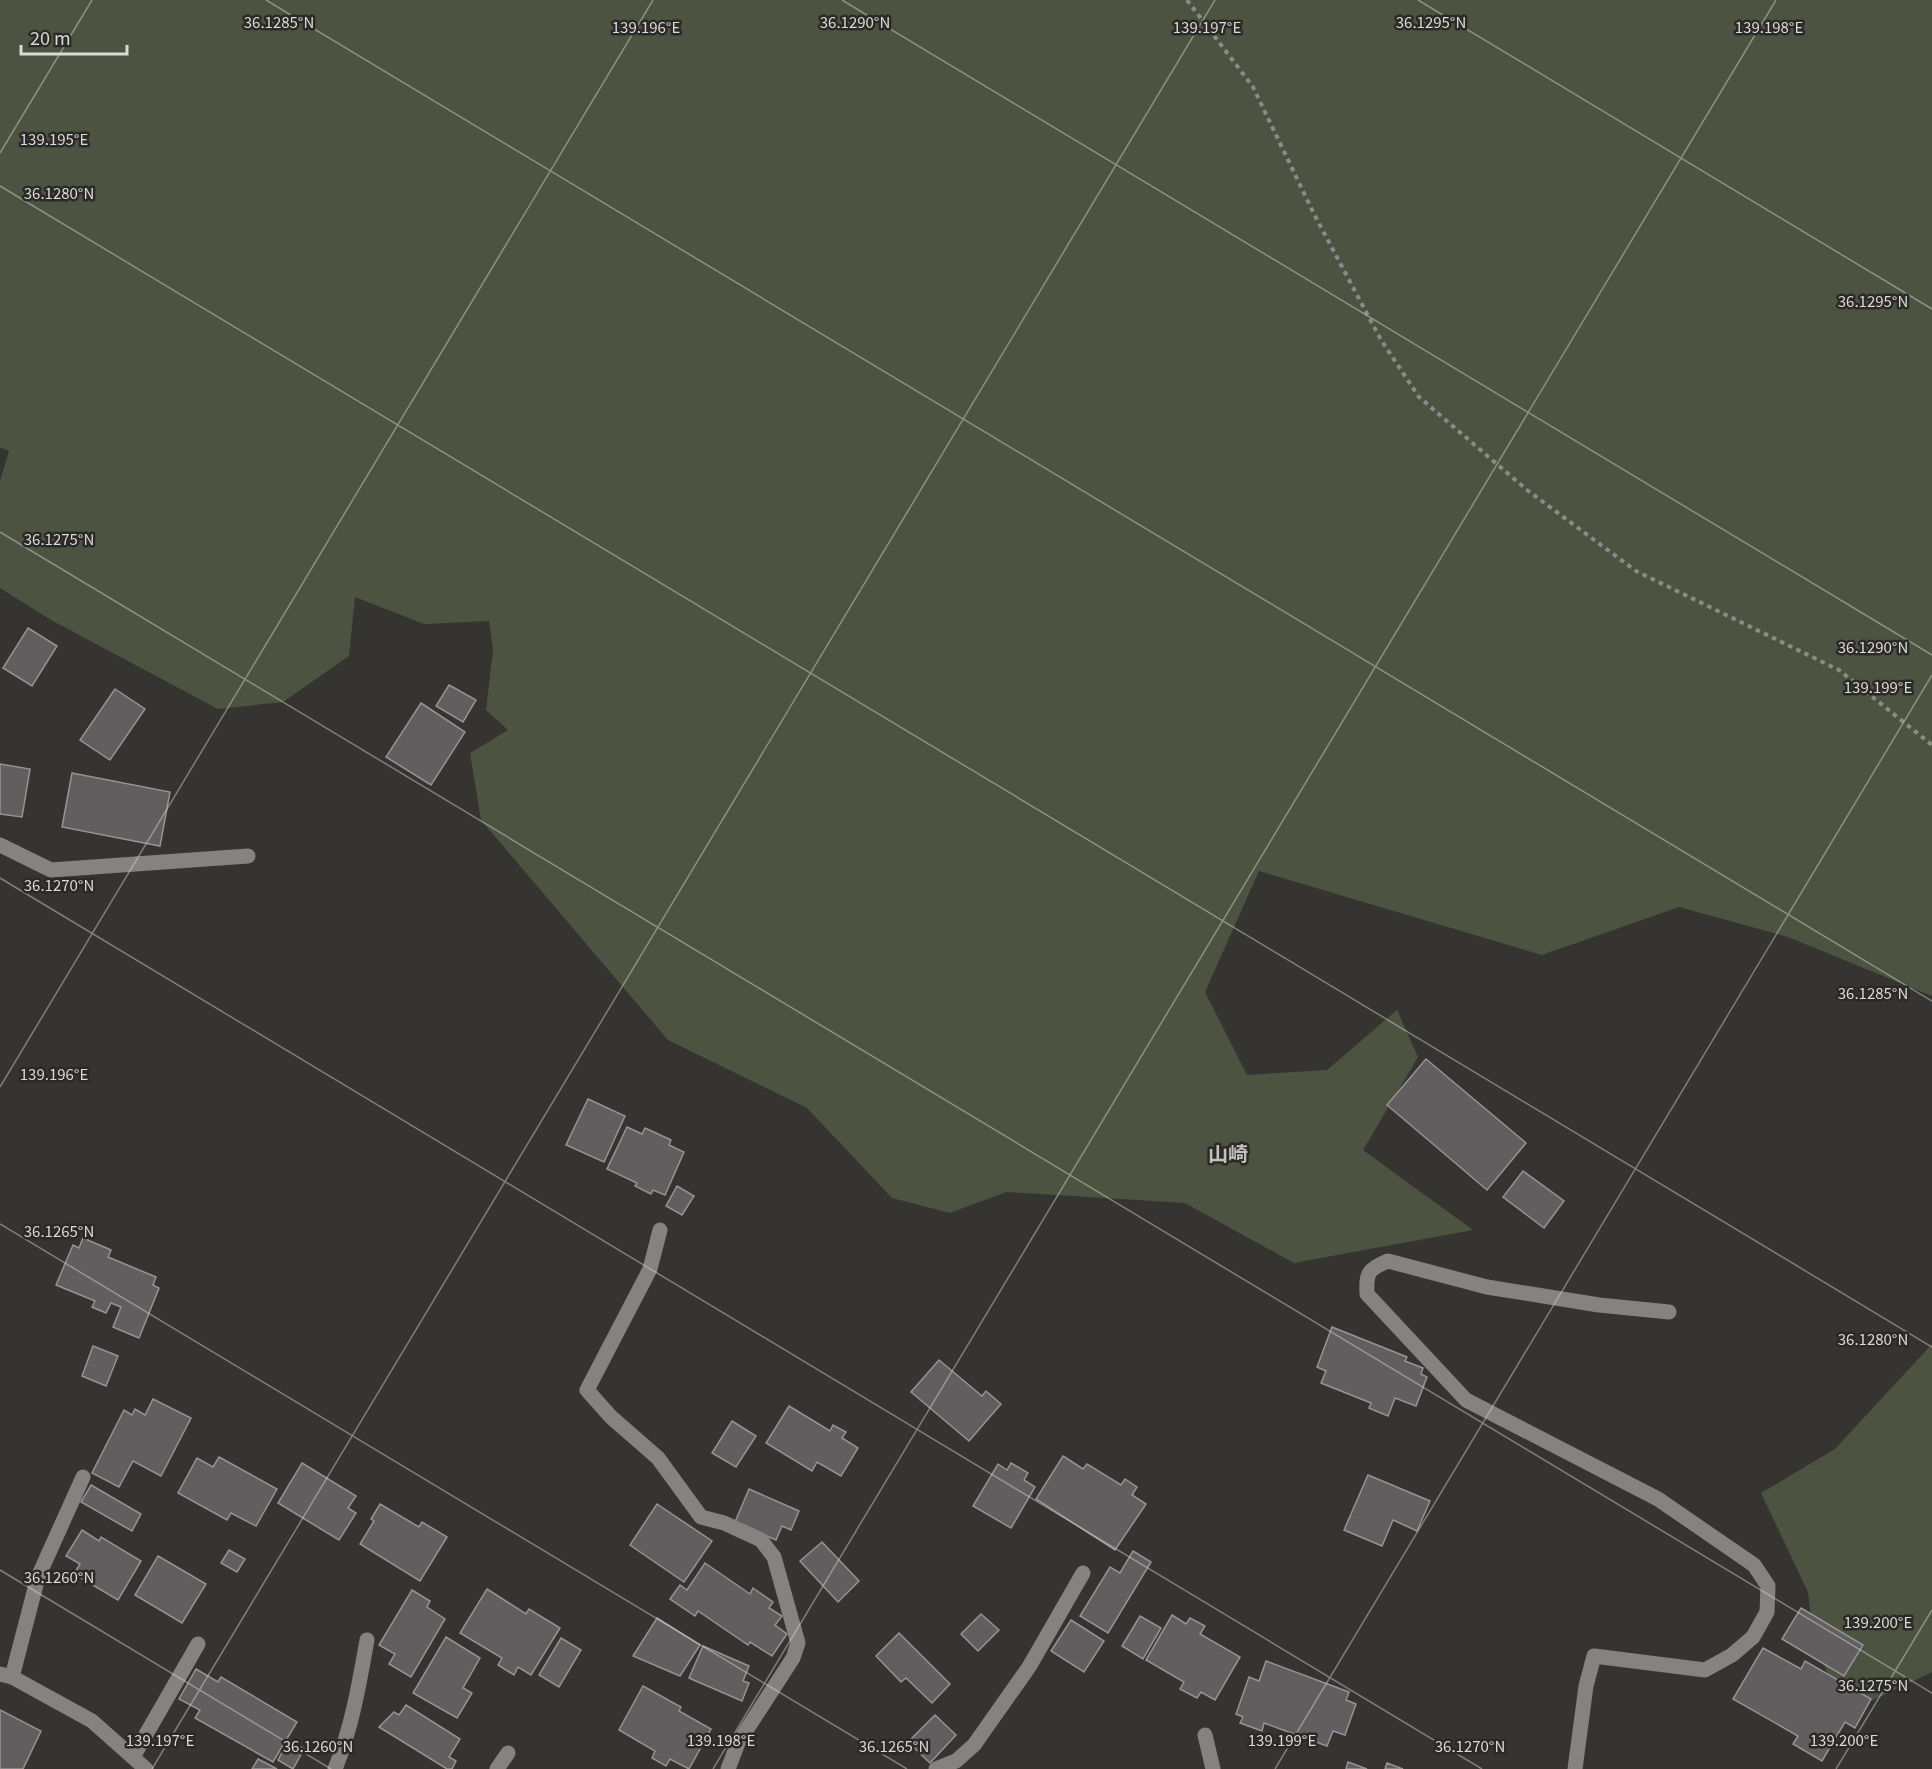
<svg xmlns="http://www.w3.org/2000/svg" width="1932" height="1769" font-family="Georgia,'Noto Sans JP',serif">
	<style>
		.green { fill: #4c5441 }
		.building { fill: #625e60; stroke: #979394; stroke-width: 1.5 }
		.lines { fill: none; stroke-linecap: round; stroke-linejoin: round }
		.path { stroke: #8c8b89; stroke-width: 4; stroke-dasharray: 4.5 4.5; stroke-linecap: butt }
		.minor { stroke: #858380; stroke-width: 15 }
		.ticks { fill: none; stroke: #dbdad8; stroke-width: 1.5; stroke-opacity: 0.45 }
		.labels { text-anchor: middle; stroke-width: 5; stroke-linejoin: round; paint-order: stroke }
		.neighbourhood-label { font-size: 20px; font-weight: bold; fill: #c2c0bc; stroke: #2b2a27 }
		.ticks-label { font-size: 15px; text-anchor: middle; fill: #dbdad8; stroke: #2b2a27; stroke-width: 5; stroke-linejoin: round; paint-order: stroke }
	</style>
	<rect width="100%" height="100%" fill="#353431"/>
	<g class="green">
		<polygon points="0,0 1932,0 1932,996 1788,937 1679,907 1542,955 1259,871 1205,992 1247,1075 1327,1070 1397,1010 1418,1057 1363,1150 1473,1230 1294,1263 1185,1203 1006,1192 950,1213 892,1198 807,1108 668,1040 481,820 470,753 508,730 486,710 493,650 489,621 424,624 355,597 349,656 283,702 218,709 51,620 0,588 0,481 9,451 0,447"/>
		<polygon points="1932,1344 1932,1672 1871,1701 1829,1676 1814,1643 1808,1592 1761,1493 1835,1449"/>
	</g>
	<g class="building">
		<polygon points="28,628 57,646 32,686 3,668"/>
		<polygon points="449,685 476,700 463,722 436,706"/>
		<polygon points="115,689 145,709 110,760 80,740"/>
		<polygon points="421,703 465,732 431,785 386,757"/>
		<polygon points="0,764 30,769 22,817 0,814"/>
		<polygon points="72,773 170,792 160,846 62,827"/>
		<polygon points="1426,1059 1526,1143 1487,1190 1387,1105"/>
		<polygon points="588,1099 625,1116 604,1162 566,1145"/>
		<polygon points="627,1127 642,1134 645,1128 671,1140 669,1145 684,1152 665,1195 653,1190 651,1194 635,1186 637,1183 607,1169"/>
		<polygon points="1523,1171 1564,1201 1544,1228 1503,1197"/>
		<polygon points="677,1186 694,1196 682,1215 666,1206"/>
		<polygon points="83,1238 111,1250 108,1257 156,1277 153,1285 159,1288 139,1338 113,1327 121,1307 111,1303 106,1313 92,1307 95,1301 56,1285 73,1245 79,1248"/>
		<polygon points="1332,1327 1407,1357 1405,1361 1423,1368 1421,1374 1427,1377 1416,1406 1395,1398 1388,1416 1369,1408 1371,1403 1321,1383 1326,1371 1317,1367"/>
		<polygon points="93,1346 118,1356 106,1386 82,1376"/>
		<polygon points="939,1360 982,1396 986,1391 1001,1404 969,1441 911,1392"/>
		<polygon points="153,1399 191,1418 161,1476 133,1461 119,1487 92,1473 124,1410 132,1415 135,1409 145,1415"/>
		<polygon points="789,1406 830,1431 833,1425 846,1432 842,1438 858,1448 841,1476 817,1462 812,1471 766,1443"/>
		<polygon points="732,1421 756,1436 736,1467 712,1453"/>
		<polygon points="1063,1456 1083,1469 1087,1464 1121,1485 1125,1479 1137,1487 1132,1495 1146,1504 1115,1550 1036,1499"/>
		<polygon points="219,1457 277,1489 256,1526 231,1513 227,1520 178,1493 197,1458 213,1467"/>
		<polygon points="302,1463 356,1496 348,1508 356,1513 339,1540 278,1503"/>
		<polygon points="1011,1463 1028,1473 1024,1480 1035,1487 1011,1528 973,1506 998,1464 1007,1470"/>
		<polygon points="1368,1475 1430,1501 1417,1531 1393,1520 1382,1546 1344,1530"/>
		<polygon points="91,1485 141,1514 132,1531 81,1502"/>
		<polygon points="749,1489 799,1511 791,1530 782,1526 776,1540 735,1522"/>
		<polygon points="380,1504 419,1527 422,1522 447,1537 420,1581 360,1544 374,1521 371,1519"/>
		<polygon points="657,1504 712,1541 684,1582 630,1545"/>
		<polygon points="82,1530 99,1541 101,1537 141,1561 118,1600 74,1574 80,1564 66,1556"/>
		<polygon points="822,1542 859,1581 838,1602 800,1561"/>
		<polygon points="229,1550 245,1559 237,1572 221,1563"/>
		<polygon points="1133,1551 1151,1562 1108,1633 1080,1616 1110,1567 1120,1573"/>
		<polygon points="158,1556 206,1584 182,1623 135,1595"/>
		<polygon points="705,1563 750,1594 753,1588 773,1602 769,1608 782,1616 775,1625 787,1634 772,1656 750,1642 748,1645 698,1611 695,1616 670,1599 680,1585 687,1590"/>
		<polygon points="487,1589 526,1614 529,1609 560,1628 531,1675 518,1667 514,1675 498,1665 502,1658 460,1633"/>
		<polygon points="412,1590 430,1601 427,1607 445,1619 411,1677 389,1664 395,1654 379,1645"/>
		<polygon points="1801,1608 1863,1645 1844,1676 1782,1639"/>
		<polygon points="981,1614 999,1630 978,1651 961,1634"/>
		<polygon points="1172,1615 1186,1624 1190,1618 1205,1626 1200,1634 1240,1657 1215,1700 1201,1692 1197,1698 1180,1689 1184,1682 1146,1660"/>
		<polygon points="1140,1616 1161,1628 1143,1659 1122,1646"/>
		<polygon points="657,1618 700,1645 680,1676 633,1656"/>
		<polygon points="1071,1620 1104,1641 1084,1672 1051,1651"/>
		<polygon points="899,1633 950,1684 932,1703 906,1678 901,1682 876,1656"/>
		<polygon points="446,1637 480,1658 463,1688 472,1693 457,1718 413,1693"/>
		<polygon points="561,1638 581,1650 559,1687 539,1675"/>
		<polygon points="703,1646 749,1666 743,1681 749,1683 742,1701 689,1678"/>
		<polygon points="1763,1648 1801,1669 1805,1661 1871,1699 1855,1728 1845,1722 1822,1761 1793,1744 1798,1736 1733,1699"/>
		<polygon points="1266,1661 1349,1692 1346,1700 1356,1704 1345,1735 1333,1731 1327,1746 1264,1723 1262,1731 1240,1723 1243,1717 1236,1714 1249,1677 1259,1681"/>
		<polygon points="196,1669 218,1682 221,1677 297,1722 273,1762 195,1718 200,1710 179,1699"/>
		<polygon points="643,1686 681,1707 679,1711 711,1729 689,1769 670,1759 666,1766 652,1758 655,1751 619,1730"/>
		<polygon points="406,1705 460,1739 449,1757 456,1761 452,1769 447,1769 379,1727 394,1712 399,1715"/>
		<polygon points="0,1710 41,1731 23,1769 0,1769"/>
		<polygon points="935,1715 956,1735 930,1763 908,1742"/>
		<polygon points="289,1740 304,1749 293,1769 278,1760"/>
		<polygon points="258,1759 277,1769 252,1769"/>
		<polygon points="1348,1762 1367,1769 1346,1769"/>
		<polygon points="1387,1763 1403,1769 1385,1769"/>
	</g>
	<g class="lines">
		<polyline class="path" points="1187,0 1253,87 1314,214 1381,340 1419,397 1527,490 1636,571 1839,670 1932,745"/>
		<g class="minor">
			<polyline points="0,845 51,870 248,856"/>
			<polyline points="660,1230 650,1269 587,1390 611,1417 658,1458 701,1517 724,1523 761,1540 774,1557 798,1643 793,1658 738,1743 728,1769"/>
			<polyline points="0,1674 12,1677 92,1721 146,1769"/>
			<polyline points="12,1677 38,1577 83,1477"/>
			<polyline points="1205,1735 1213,1769"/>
			<polyline points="133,1757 198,1644"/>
			<path d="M335,1769C352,1727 359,1685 367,1640"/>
			<polyline points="497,1769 508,1753"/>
			<polyline points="936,1769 956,1761 974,1745 1029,1667 1083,1573"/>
			<path d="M1575,1769L1586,1686L1594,1656L1705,1670L1732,1655L1753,1637L1767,1612L1768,1586L1754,1565L1658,1499L1466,1400L1367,1294C1366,1273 1368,1269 1388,1261L1487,1287L1599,1305L1669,1312"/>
		</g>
	</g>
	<path class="ticks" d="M266,0L1932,1001M842,0L1932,655M1418,0L1932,309M0,153L92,0M0,186L1932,1347M0,532L1932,1693M0,878L1482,1769M0,1087L653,0M0,1224L907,1769M0,1570L331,1769M152,1769L1215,0M713,1769L1776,0M1275,1769L1932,675M1836,1769L1932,1610"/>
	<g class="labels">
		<g class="neighbourhood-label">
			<text x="1228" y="1161">山崎</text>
		</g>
	</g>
	<g class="ticks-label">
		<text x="279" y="28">36.1285°N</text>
		<text x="855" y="28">36.1290°N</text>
		<text x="1431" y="28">36.1295°N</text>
		<text x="646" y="33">139.196°E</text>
		<text x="1207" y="33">139.197°E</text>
		<text x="1769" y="33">139.198°E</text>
		<text x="54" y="145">139.195°E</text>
		<text x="59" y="199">36.1280°N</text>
		<text x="1873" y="307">36.1295°N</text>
		<text x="59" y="545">36.1275°N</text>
		<text x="1873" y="653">36.1290°N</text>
		<text x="1878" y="693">139.199°E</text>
		<text x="59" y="891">36.1270°N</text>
		<text x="1873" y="999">36.1285°N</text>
		<text x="54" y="1080">139.196°E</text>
		<text x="59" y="1237">36.1265°N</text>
		<text x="1873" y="1345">36.1280°N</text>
		<text x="59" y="1583">36.1260°N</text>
		<text x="1878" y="1628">139.200°E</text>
		<text x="1873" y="1691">36.1275°N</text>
		<text x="160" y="1746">139.197°E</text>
		<text x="721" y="1746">139.198°E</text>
		<text x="1282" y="1746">139.199°E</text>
		<text x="1844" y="1746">139.200°E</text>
		<text x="318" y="1752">36.1260°N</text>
		<text x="894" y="1752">36.1265°N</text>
		<text x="1470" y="1752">36.1270°N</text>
	</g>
	<path d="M21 45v9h106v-9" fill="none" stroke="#dbdad8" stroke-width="3"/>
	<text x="30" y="45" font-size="18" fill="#dbdad8" stroke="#2b2a27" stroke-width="4.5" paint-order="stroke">20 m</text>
</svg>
